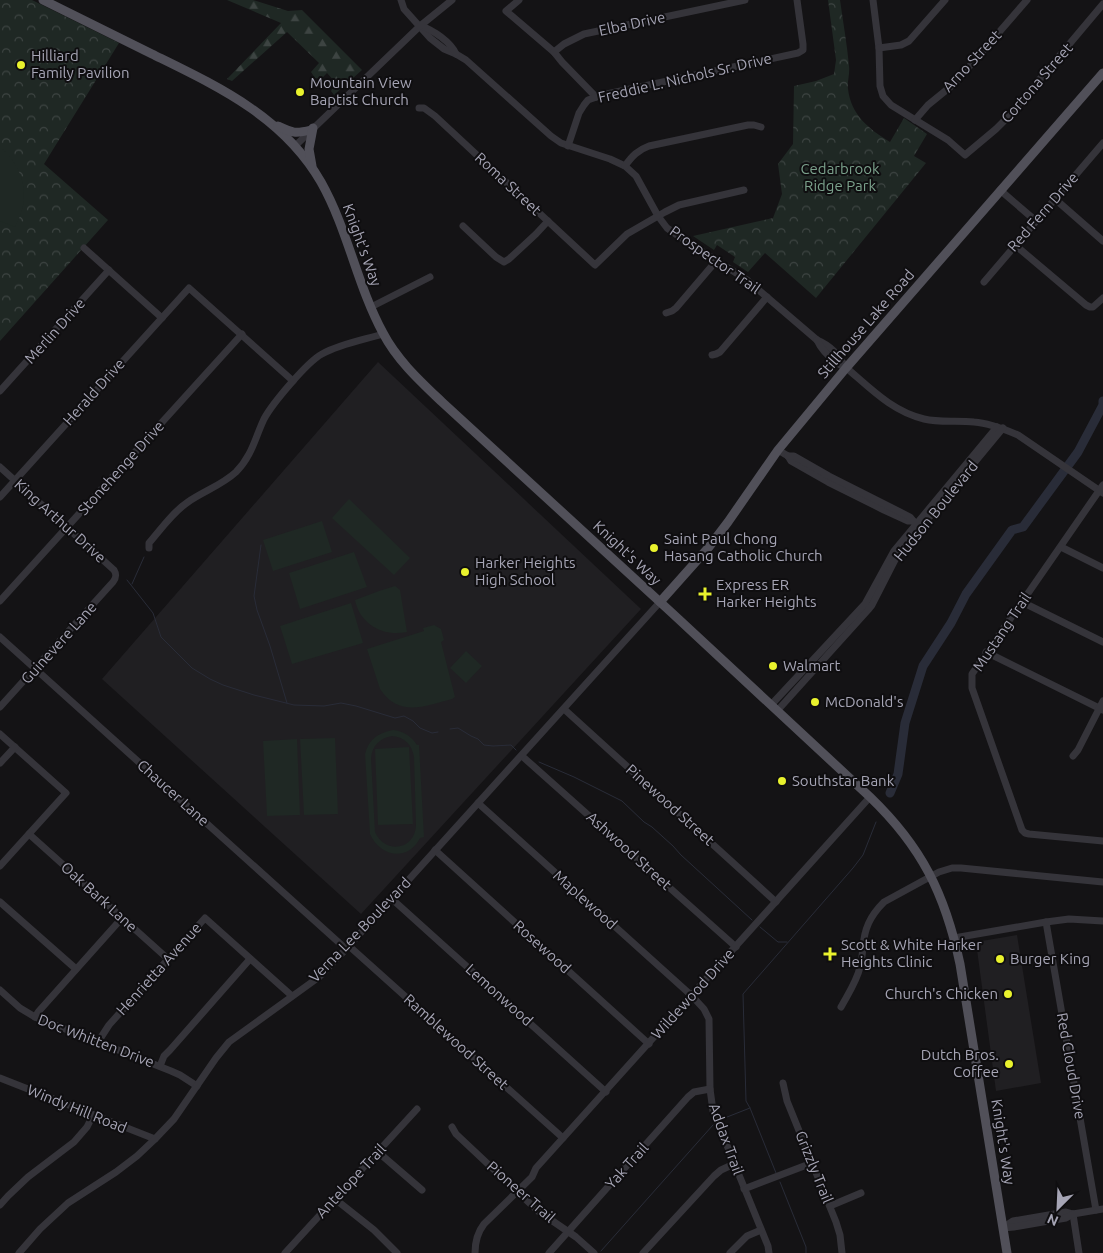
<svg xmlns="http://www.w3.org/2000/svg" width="1103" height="1253" font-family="Ubuntu,sans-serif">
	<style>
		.built { fill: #201f22 }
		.forest { fill: url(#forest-firs) }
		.park { fill: url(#park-crowns) }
		.pitch { fill: #1f2824; fill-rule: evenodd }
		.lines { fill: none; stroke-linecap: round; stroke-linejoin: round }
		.stream { stroke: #292c38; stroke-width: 1 }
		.river { stroke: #292c38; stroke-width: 9 }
		.minor { stroke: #35343a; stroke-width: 7 }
		.major { stroke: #515059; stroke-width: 9 }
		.poi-dot { fill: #e9f22d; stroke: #0f0e10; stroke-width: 2 }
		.labels { text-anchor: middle; stroke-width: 4; stroke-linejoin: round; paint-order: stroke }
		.street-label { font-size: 15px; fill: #a6a5b5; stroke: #0f0e10 }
		.poi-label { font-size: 15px; fill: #a6a5b5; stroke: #0f0e10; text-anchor: start }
		.park-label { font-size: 15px; fill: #7ba18c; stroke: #0f0e10 }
	</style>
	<defs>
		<pattern id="forest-firs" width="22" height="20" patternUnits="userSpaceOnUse" patternTransform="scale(1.25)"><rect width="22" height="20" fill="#1f2824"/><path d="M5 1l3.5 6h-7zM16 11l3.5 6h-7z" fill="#3d4442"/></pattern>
		<pattern id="park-crowns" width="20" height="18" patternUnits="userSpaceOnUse" patternTransform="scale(1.25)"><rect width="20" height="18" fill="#1f2824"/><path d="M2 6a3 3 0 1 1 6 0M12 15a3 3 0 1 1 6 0" fill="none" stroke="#3d4442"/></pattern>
	</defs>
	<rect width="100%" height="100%" fill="#141315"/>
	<g class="built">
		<polygon points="378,362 641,609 361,914 102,679"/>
		<polygon points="1017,935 1041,1083 996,1091 976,942"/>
	</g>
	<polygon class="forest" points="227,0 253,0 288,11 302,10 362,70 334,95 331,91 336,83 327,73 321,79 315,78 311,72 319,63 287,32 232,81 227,79 281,23"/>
	<g class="park">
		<polygon points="0,0 32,0 119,43 44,164 108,220 0,341"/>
		<path d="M828,0H840C843,22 847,44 849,66C850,74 847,82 848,89C851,115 869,129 890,142L904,118L927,134L914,156L926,163L816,298L765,253L748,272L733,262L735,257L717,245L714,250L693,236L773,218L782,194L778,164L793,144L794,86L816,81L834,74L836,60Z"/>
	</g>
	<g class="pitch">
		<path d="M0,147C14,158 25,178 24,196C24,207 20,217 15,227L0,221Z"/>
		<polygon points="349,499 410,558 394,575 332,518"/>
		<polygon points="322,521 332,552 273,571 263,540"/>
		<polygon points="354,552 367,587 300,609 289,573"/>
		<path d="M395,586L400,590L407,632C384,637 360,625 355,600L379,591Z"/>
		<polygon points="351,603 363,643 292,664 280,626"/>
		<path d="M434,625L441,629L444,640L441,642L455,697L452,699C425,706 399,718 380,689L367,649L424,631L423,628Z"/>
		<polygon points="466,651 482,666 466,683 450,668"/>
		<path d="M393,730C403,731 411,736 417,745H419L424,837L420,838C408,862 380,857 370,834L365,754C369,739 378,733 393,730ZM392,736C405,737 412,745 414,757L416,824C416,850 385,855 375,832L371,758C372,746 380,738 392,736Z"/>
		<polygon points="335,738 338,814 304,815 300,739"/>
		<polygon points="297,739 300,815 267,816 263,741"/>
		<polygon points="409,747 413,824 378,825 375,749"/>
	</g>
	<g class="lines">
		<g class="stream">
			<polyline points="261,545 254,596 257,610 270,646 287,703"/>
			<polyline points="127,580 153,613 161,637 192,668 210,679 223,685 254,695 294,705 324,706 341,703 356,706 395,718 404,716 413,721 420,728 432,733 438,732"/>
			<polyline points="132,584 144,557"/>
			<polyline points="450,729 458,728 471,736 478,739 484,745 493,746 511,745 516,750"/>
			<polyline points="539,762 574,777 622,801 644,822 652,827 673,846 681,855 752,920"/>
			<polyline points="760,927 778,942 787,942"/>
			<polyline points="722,1119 750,1108"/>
			<polyline points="776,1173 750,1108 746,1101 743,994 853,868 863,855 876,822"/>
			<polyline points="780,1182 806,1247 806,1253"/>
			<polyline points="601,1251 713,1125"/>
		</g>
		<polyline class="river" points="890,793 898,774 905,723 923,666 951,623 966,594 1012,530 1023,527 1078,452 1103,405 1103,401"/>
		<g class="minor">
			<path d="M401,0L404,9L430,38L444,49L456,54L466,60L551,136L561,143L610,159L625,166L636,176L658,216L667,228L680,237L747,280L817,340C831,346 838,354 846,368"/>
			<polyline points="519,0 506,11 554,52 562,62 596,97"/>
			<polyline points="873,0 879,48 880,86 883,96 891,105 948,140 965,155 996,129 1008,117 1103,4"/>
			<path d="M421,26C433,30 451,42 456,54"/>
			<polyline points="879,48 901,45 909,41 945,0"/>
			<polyline points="554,52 564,44 584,34 745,0"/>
			<polyline points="419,108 424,108 435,116 595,265 627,234 665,212 679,205 744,190"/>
			<polyline points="915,120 928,105 955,83 1027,0"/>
			<polyline points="295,146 420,26 452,0"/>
			<polyline points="568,146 579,113 584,105 588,100 602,95 798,53 803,50 803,44 797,0"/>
			<path d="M625,166C632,156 638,150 649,146L748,125H754L761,127"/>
			<polyline points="1000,190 1036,221"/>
			<polyline points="1055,199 1103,241"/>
			<polyline points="463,226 496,257 504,262 509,259 536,234 548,221"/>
			<polyline points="1015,245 1086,305 1090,307 1093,307 1103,298"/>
			<polyline points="84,248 162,318"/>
			<polyline points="984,282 1103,143"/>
			<polyline points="371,307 430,277"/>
			<polyline points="666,313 672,311 676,308 717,260"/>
			<path d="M817,340C821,349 829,357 837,363C842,366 846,368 850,371C873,391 894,412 924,419C940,423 957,420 974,422C989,423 1004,429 1018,435L1103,493"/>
			<polyline points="712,355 716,354 720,352 767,297"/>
			<polyline points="0,391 109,270"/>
			<polyline points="778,450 788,456 791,461 828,482 884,510 908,521 913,521"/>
			<polyline points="788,456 794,456 829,476 910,517 914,522"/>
			<path d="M0,467L114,570C117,575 116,578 113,582L0,707"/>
			<polyline points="1103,485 972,674 972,688 1022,830 1025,833 1029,834 1103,841"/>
			<polyline points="0,497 189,288 293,381"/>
			<polyline points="1061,547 1103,568"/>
			<path d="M149,548V543C161,529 173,512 188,502C204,491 222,485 236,472C252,456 255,438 264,419C272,404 307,362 322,354C340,344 363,340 383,334"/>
			<polyline points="0,601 242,334"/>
			<polyline points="1022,602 1103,642"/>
			<polyline points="0,637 346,949"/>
			<polyline points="986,652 1103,710"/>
			<polyline points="771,705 865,604 894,551 997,427"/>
			<polyline points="564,709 776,902"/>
			<polyline points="777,711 868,610 872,605 895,560 902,550 1003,428"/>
			<polyline points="0,734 66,793 0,866"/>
			<polyline points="522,756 736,947"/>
			<polyline points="1073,756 1078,750 1103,701"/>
			<polyline points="0,763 15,747"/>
			<polyline points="478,803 692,996 704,1009 709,1019 710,1089 713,1111 768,1246 769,1253"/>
			<polyline points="29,834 168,959"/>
			<polyline points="435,850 649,1044"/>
			<polyline points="392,899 606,1092"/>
			<polyline points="0,902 76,969"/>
			<polyline points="1046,922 1096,1210"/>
			<polyline points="954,938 1046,922 1069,919 1103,921"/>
			<polyline points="349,946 563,1138"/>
			<polyline points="0,990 20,1008 35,1017 171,1071 180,1075 197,1086"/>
			<path d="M841,1007C848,994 857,981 860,967C862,961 862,954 863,948C864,929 870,916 884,902L939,872L952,868H961L1103,882"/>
			<polyline points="35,1017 39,1011 122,918"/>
			<polyline points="98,1042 109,1025 205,918 292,996"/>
			<polyline points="160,1066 164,1056 170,1050 250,959"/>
			<polyline points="0,1078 155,1139"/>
			<polyline points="783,1083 787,1101 836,1222 840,1235 842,1253"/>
			<polyline points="452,1127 456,1134 538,1211 576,1237 594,1253"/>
			<polyline points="378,1152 422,1190"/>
			<polyline points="744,1189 812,1163"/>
			<polyline points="335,1199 374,1230 397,1253"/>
			<polyline points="0,1205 8,1196 28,1177 74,1142 87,1127 93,1115"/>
			<polyline points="830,1206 861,1193"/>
			<polyline points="1073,1214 1079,1253"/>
			<polyline points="1004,1227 1013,1221 1066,1212 1073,1214"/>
			<polyline points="1003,1228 1014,1227 1066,1218 1073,1214 1103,1209"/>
			<polyline points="19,1253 40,1229 68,1203 116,1172 137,1156 155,1139 174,1119 216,1058 229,1042 319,977 346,949 660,602"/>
			<polyline points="285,1253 417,1109"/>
			<path d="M475,1253C475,1242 477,1233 484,1224L532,1177L536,1168L563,1138L870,797"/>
			<polyline points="549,1253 688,1097 694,1092 710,1089"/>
			<polyline points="643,1253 714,1176 721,1170 734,1164"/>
			<polyline points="730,1253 747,1236 761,1230"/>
		</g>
		<g class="major">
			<path d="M43,0C80,18 116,36 152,54C217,86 283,116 321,182C348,230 357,285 383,333C397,360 420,381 442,402L672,613L870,797C922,847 945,894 960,964L1007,1253"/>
			<path d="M278,126C293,133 295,134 311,130"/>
			<polyline points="312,166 309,149 313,128"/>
			<polyline points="660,602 709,547 728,522 778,450 846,368 1103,73"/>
		</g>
	</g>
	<g class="poi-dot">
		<circle cx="21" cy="65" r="5"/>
		<circle cx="300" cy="92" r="5"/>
		<circle cx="654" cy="548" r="5"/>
		<circle cx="465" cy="572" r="5"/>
		<path d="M702.5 586.5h5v5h5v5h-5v5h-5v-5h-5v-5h5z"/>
		<circle cx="773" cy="666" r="5"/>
		<circle cx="815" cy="702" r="5"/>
		<circle cx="782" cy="781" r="5"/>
		<path d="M827.5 946.5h5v5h5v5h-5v5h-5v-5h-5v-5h5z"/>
		<circle cx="1000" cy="959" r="5"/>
		<circle cx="1008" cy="994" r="5"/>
		<circle cx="1009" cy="1064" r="5"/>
	</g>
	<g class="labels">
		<g class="street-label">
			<text transform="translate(632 24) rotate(-12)" y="5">Elba Drive</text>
			<text transform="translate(972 61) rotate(-47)" y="5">Arno Street</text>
			<text transform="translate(685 78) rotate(-13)" y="5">Freddie L. Nichols Sr. Drive</text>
			<text transform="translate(1037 83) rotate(-49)" y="5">Cortona Street</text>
			<text transform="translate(508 184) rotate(43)" y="5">Roma Street</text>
			<text transform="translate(1043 212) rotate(-49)" y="5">Red Fern Drive</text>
			<text transform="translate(362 245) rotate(70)" y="5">Knight's Way</text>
			<text transform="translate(715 260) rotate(35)" y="5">Prospector Trail</text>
			<text transform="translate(866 324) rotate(-49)" y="5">Stillhouse Lake Road</text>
			<text transform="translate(55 331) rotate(-48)" y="5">Merlin Drive</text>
			<text transform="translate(94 392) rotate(-48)" y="5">Herald Drive</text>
			<text transform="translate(121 468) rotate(-48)" y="5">Stonehenge Drive</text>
			<text transform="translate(936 511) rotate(-51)" y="5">Hudson Boulevard</text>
			<text transform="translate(60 521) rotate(42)" y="5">King Arthur Drive</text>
			<text transform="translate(627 553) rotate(43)" y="5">Knight's Way</text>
			<text transform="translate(1002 632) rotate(-56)" y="5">Mustang Trail</text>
			<text transform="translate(59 643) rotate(-48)" y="5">Guinevere Lane</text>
			<text transform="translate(173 793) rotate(42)" y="5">Chaucer Lane</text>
			<text transform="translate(670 805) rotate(42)" y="5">Pinewood Street</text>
			<text transform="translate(629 851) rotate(42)" y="5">Ashwood Street</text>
			<text transform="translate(99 897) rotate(42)" y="5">Oak Bark Lane</text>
			<text transform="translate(585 900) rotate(42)" y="5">Maplewood</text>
			<text transform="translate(360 930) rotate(-46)" y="5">Verna Lee Boulevard</text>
			<text transform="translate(542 947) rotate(42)" y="5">Rosewood</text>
			<text transform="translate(159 969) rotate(-48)" y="5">Henrietta Avenue</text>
			<text transform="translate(693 994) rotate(-48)" y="5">Wildewood Drive</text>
			<text transform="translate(499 995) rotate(42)" y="5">Lemonwood</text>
			<text transform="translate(96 1041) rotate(21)" y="5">Doc Whitten Drive</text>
			<text transform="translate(456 1042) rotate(42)" y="5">Ramblewood Street</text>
			<text transform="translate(1071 1066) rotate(80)" y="5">Red Cloud Drive</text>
			<text transform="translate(77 1109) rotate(22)" y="5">Windy Hill Road</text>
			<text transform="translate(726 1139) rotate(70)" y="5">Addax Trail</text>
			<text transform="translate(1003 1142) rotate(81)" y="5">Knight's Way</text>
			<text transform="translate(627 1166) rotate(-48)" y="5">Yak Trail</text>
			<text transform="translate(814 1167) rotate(68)" y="5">Grizzly Trail</text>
			<text transform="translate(351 1181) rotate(-47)" y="5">Antelope Trail</text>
			<text transform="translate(521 1192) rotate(41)" y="5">Pioneer Trail</text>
		</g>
		<g class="poi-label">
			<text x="31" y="61">Hilliard<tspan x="31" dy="17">Family Pavilion</tspan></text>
			<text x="310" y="88">Mountain View<tspan x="310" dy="17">Baptist Church</tspan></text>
			<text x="664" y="544">Saint Paul Chong<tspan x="664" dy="17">Hasang Catholic Church</tspan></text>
			<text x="475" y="568">Harker Heights<tspan x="475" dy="17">High School</tspan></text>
			<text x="716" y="590">Express ER<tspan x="716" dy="17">Harker Heights</tspan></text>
			<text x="783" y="671">Walmart</text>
			<text x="825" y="707">McDonald's</text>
			<text x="792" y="786">Southstar Bank</text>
			<text x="841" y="950">Scott &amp; White Harker<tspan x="841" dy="17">Heights Clinic</tspan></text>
			<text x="1010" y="964">Burger King</text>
			<text x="998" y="999" text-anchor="end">Church's Chicken</text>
			<text x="999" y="1060" text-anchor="end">Dutch Bros.<tspan x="999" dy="17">Coffee</tspan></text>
		</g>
		<g class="park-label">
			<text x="840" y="174">Cedarbrook<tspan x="840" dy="17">Ridge Park</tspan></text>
		</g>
	</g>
	<g transform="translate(1058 1208) rotate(204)" stroke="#0f0e10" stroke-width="4" paint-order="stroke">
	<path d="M0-4L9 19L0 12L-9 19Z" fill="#a6a5b5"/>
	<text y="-8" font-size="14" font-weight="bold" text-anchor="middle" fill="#a6a5b5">N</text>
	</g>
</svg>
